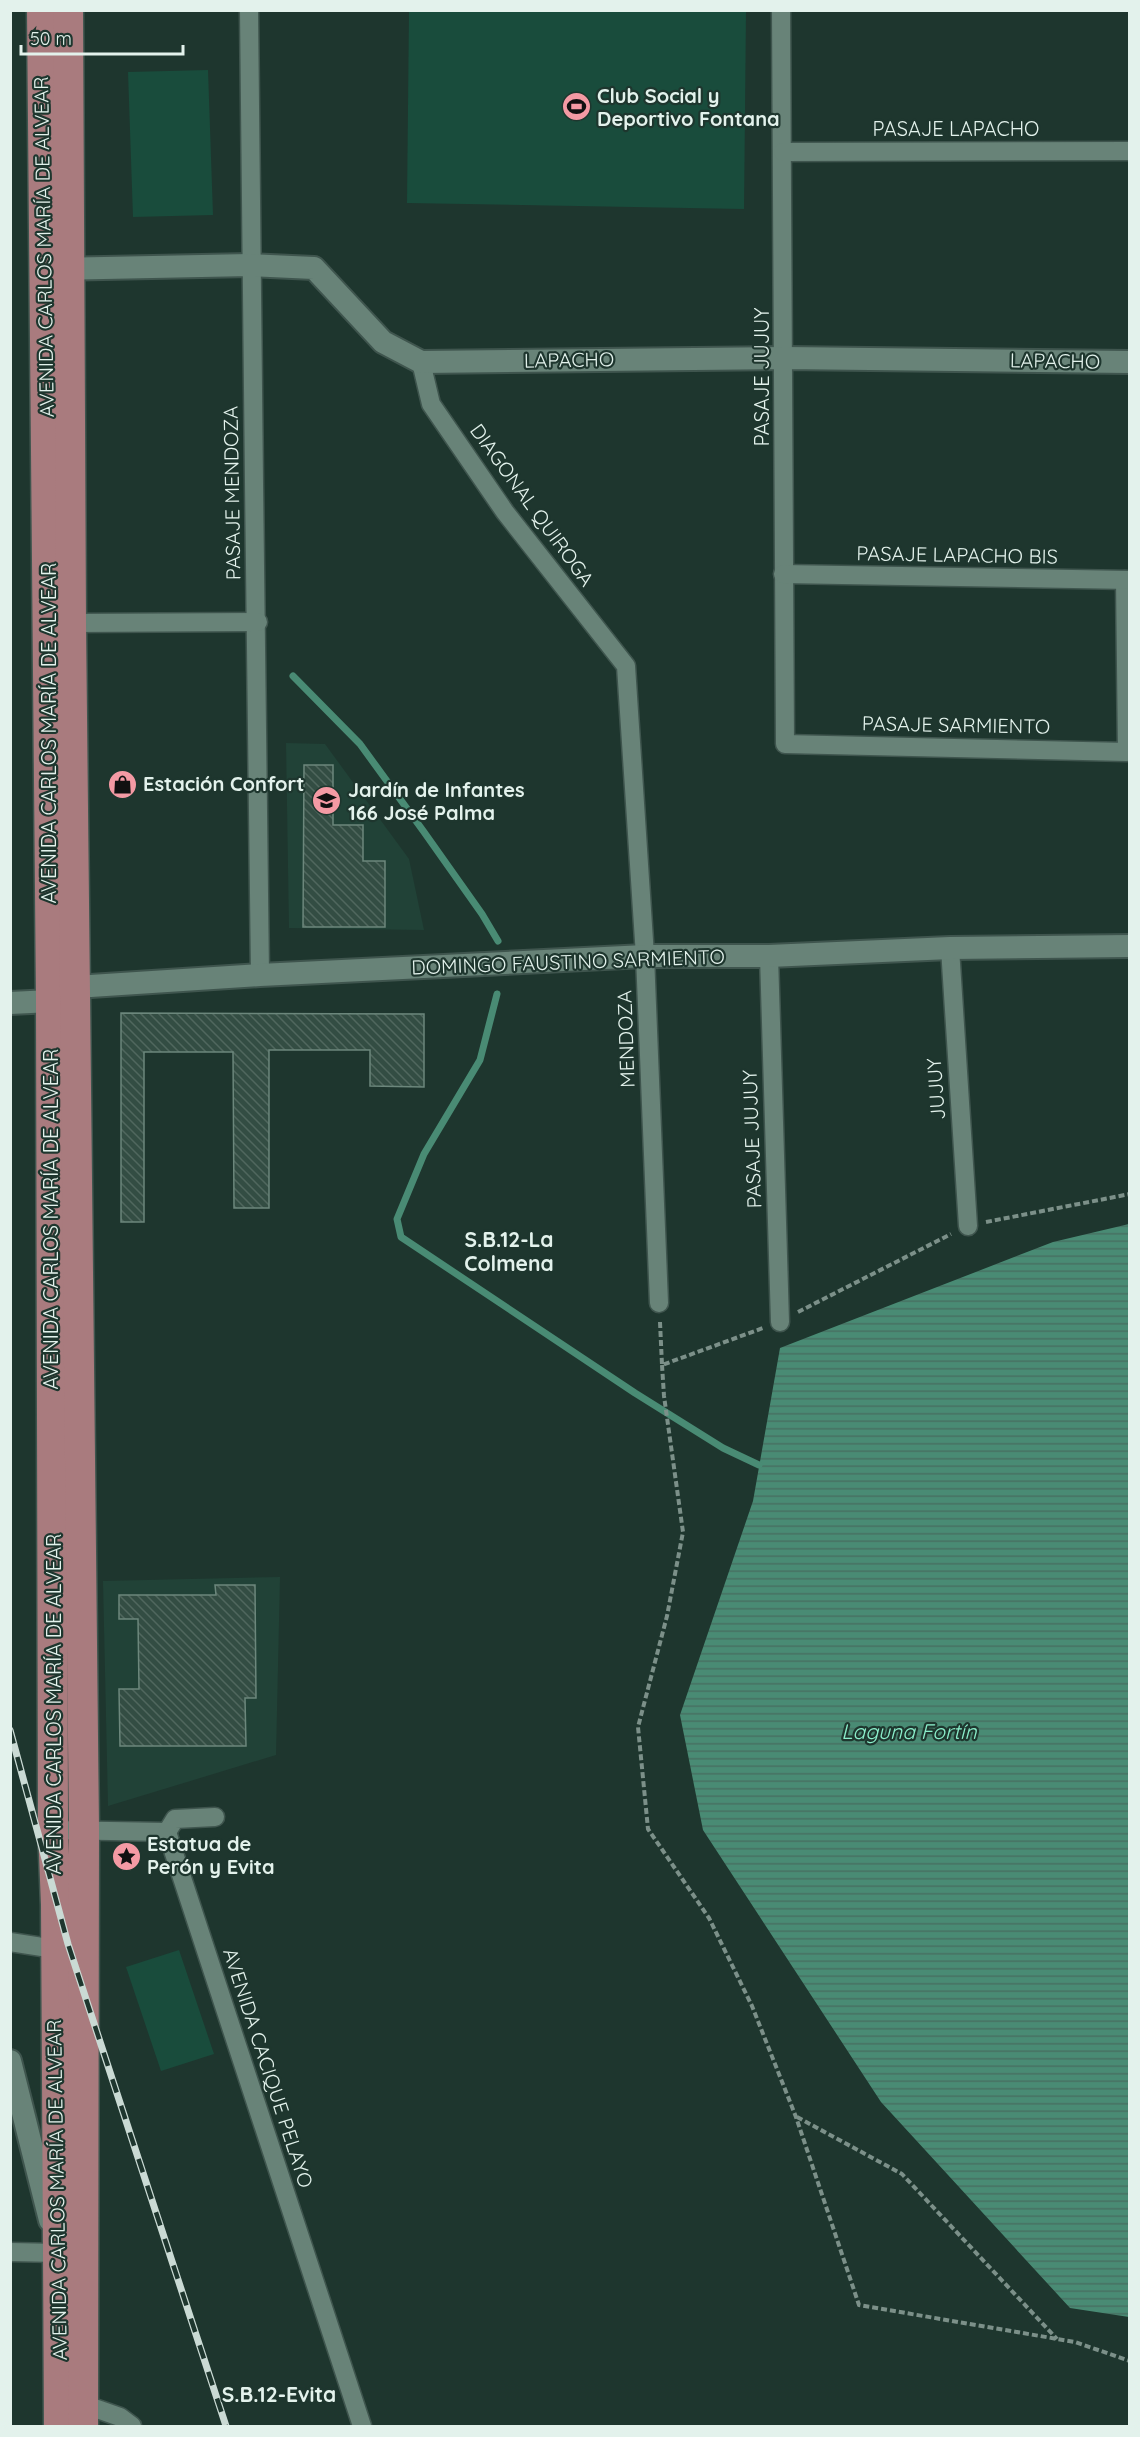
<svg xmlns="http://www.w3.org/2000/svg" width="1140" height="2437" font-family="Quicksand,sans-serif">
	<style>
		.built { fill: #214237 }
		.green { fill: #194c3c }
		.water { fill: url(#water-rules) }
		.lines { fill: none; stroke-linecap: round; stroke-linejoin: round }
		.stream { stroke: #498b74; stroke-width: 7 }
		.building { fill: url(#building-back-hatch); stroke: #6c877c; stroke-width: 1.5 }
		.minor-casing { stroke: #3f554e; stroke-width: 21 }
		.tertiary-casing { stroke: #3f554e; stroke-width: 26 }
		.primary-casing { stroke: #3f554e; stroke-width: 33 }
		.path { stroke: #7c9089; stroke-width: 4; stroke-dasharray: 6 3; stroke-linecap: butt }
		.minor { stroke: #688378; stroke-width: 18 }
		.tertiary { stroke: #688378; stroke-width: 22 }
		.primary { stroke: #a97b7e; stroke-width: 30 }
		.rail-casing { stroke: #cadad4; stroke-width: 7 }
		.rail { stroke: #1e362e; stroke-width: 4.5; stroke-dasharray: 14; stroke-linecap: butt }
		.labels { text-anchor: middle; stroke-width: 4.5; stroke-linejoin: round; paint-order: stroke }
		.poi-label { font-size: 20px; font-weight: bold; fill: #e3f2ec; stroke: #1e362e; text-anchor: start }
		.street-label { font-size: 20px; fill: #e3f2ec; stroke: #1e362e }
		.neighbourhood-label { font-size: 21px; font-weight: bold; fill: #e3f2ec; stroke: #1e362e }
		.water-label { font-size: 21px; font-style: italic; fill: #8befcb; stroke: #1e362e }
	</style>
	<defs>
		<pattern id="water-rules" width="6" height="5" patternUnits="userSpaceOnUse" patternTransform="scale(1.5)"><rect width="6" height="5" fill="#498b74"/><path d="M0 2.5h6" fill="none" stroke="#477162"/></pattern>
		<pattern id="building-back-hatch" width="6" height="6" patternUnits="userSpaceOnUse" patternTransform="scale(1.5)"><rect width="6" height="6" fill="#334d43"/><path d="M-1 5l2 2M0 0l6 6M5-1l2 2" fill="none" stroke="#50675e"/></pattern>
	</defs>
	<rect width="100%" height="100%" fill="#1e362e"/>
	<g class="built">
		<polygon points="286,743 325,744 409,859 424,930 289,928"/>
		<polygon points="280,1577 276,1755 108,1806 103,1581"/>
	</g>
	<g class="green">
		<polygon points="409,11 746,11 744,209 407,203"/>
		<polygon points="208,70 213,215 133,217 128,72"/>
		<polygon points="179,1950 214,2054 161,2071 126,1967"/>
	</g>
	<polygon class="water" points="1129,1224 1130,1224 1129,2317 1070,2308 881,2102 703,1830 680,1715 753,1501 780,1348 1053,1242"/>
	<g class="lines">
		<g class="stream">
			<polyline points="293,676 360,744 424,832 482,914 498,941"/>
			<polyline points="497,994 480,1060 424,1154 397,1219 401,1237 635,1393 723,1448 759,1465"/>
		</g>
	</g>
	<g class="building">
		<polygon points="304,765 333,765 333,825 363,825 363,861 385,861 385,927 303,927"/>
		<polygon points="121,1013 424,1014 424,1087 370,1086 370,1050 269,1050 269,1208 234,1208 233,1052 144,1052 144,1222 121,1222"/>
		<polygon points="215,1585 255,1585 256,1698 245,1698 246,1746 120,1746 119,1689 139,1689 138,1619 119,1619 119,1595 216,1595"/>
	</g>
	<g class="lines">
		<defs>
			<g id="minor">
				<path d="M249,10C250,332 258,653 260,975"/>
				<polyline points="781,10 785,744 1127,752 1125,580"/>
				<polyline points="783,152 1130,151"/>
				<polyline points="421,362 431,404 505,512 626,666 645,956 659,1303"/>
				<polyline points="783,574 1130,580"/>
				<polyline points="71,623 258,622"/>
				<polyline points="950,948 968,1226"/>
				<polyline points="769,956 780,1322"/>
				<polyline points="53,1830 167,1832"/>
				<polyline points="167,1832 362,2426"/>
				<polyline points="167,1832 175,1819 215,1817"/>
				<polyline points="10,1942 55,1949 64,1945"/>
				<polyline points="10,2252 58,2253"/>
				<polyline points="83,2404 120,2417 132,2426"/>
			</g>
			<g id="tertiary">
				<polyline points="55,269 250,265 314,268 383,342 421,362 785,358 1130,362"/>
				<polyline points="10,1003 51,1001 75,987 260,975 645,956 769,956 950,948 1130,946"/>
				<polyline points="10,2061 50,2220"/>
			</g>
			<g id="primary">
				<polyline points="42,10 51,1001 53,1830 56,1905 59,2426"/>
				<polyline points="68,10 71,623 84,1829 83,2426"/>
			</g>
		</defs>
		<use href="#minor" class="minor-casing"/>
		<use href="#tertiary" class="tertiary-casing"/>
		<use href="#primary" class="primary-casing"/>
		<g class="path">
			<polyline points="986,1222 1130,1194"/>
			<polyline points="798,1312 951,1234"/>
			<polyline points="660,1322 662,1365 763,1328"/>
			<polyline points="662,1365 664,1396 683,1532 667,1616 638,1727 648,1829 709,1918 752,2006 796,2117 859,2305 1075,2342 1130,2361"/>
			<polyline points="797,2117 902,2174 1057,2339"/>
		</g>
		<use href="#minor" class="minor"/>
		<use href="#tertiary" class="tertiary"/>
		<use href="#primary" class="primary"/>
		<defs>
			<polyline id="rail" points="10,1730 68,1944 226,2426"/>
		</defs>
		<use href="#rail" class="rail-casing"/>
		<use href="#rail" class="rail"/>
	</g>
	<defs>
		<symbol id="stadium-disc" viewBox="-11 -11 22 22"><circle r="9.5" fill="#f49aa4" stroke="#1e362e"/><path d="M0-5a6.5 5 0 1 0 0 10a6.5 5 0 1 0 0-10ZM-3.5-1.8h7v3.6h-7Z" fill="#111"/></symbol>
		<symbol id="shop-disc" viewBox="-11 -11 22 22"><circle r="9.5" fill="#f49aa4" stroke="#1e362e"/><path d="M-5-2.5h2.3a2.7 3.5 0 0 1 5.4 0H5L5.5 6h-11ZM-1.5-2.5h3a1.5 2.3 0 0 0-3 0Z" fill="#111"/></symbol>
		<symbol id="school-disc" viewBox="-11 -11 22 22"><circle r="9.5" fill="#f49aa4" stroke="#1e362e"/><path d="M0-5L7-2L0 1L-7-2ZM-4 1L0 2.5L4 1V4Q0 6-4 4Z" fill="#111"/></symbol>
		<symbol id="sight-disc" viewBox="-11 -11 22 22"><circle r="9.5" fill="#f49aa4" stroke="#1e362e"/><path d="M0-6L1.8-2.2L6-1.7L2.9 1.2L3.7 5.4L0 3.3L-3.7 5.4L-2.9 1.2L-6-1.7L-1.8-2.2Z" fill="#111"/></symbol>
	</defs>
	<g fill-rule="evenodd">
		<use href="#stadium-disc" x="560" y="90" width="33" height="33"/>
		<use href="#shop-disc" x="106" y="768" width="33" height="33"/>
		<use href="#school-disc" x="310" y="784" width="33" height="33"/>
		<use href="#sight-disc" x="110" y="1840" width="33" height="33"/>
	</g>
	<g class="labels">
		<g class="poi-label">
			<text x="597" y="103">Club Social y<tspan x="597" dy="23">Deportivo Fontana</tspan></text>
			<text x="143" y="791">Estación Confort</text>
			<text x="348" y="797">Jardín de Infantes<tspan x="348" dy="23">166 José Palma</tspan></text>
			<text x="147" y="1851">Estatua de<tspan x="147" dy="23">Perón y Evita</tspan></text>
		</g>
		<g class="street-label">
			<text x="956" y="136">PASAJE LAPACHO</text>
			<text transform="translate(44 247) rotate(-91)" y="7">AVENIDA CARLOS MARÍA DE ALVEAR</text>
			<text transform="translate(569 360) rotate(-1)" y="7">LAPACHO</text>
			<text transform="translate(1055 361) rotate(1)" y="7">LAPACHO</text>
			<text transform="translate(762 377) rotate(-90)" y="7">PASAJE JUJUY</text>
			<text transform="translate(232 493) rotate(-91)" y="7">PASAJE MENDOZA</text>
			<text transform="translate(532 505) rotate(54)" y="7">DIAGONAL QUIROGA</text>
			<text transform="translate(957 555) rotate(1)" y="7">PASAJE LAPACHO BIS</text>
			<text transform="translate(956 725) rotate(1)" y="7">PASAJE SARMIENTO</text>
			<text transform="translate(49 733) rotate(-90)" y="7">AVENIDA CARLOS MARÍA DE ALVEAR</text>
			<text transform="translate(568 962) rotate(-2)" y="7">DOMINGO FAUSTINO SARMIENTO</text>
			<text transform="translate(626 1039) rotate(-92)" y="7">MENDOZA</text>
			<text transform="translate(936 1089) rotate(-94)" y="7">JUJUY</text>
			<text transform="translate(752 1139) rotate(-92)" y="7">PASAJE JUJUY</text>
			<text transform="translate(51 1219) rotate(-90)" y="7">AVENIDA CARLOS MARÍA DE ALVEAR</text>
			<text transform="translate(54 1704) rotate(-90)" y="7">AVENIDA CARLOS MARÍA DE ALVEAR</text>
			<text transform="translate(268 2068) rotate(72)" y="7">AVENIDA CACIQUE PELAYO</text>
			<text transform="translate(57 2190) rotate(-91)" y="7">AVENIDA CARLOS MARÍA DE ALVEAR</text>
		</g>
		<g class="neighbourhood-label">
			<text x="509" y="1247">S.B.12-La<tspan x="509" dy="24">Colmena</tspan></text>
			<text x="279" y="2402">S.B.12-Evita</text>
		</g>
		<g class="water-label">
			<text x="909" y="1739">Laguna Fortín</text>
		</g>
	</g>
	<rect width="1140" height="2437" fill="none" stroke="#e3f2ec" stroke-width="24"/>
	<path d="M21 45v9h162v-9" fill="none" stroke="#e3f2ec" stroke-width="3"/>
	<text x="30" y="45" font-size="18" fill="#e3f2ec" stroke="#1e362e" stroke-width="4.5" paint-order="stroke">50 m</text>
</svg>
